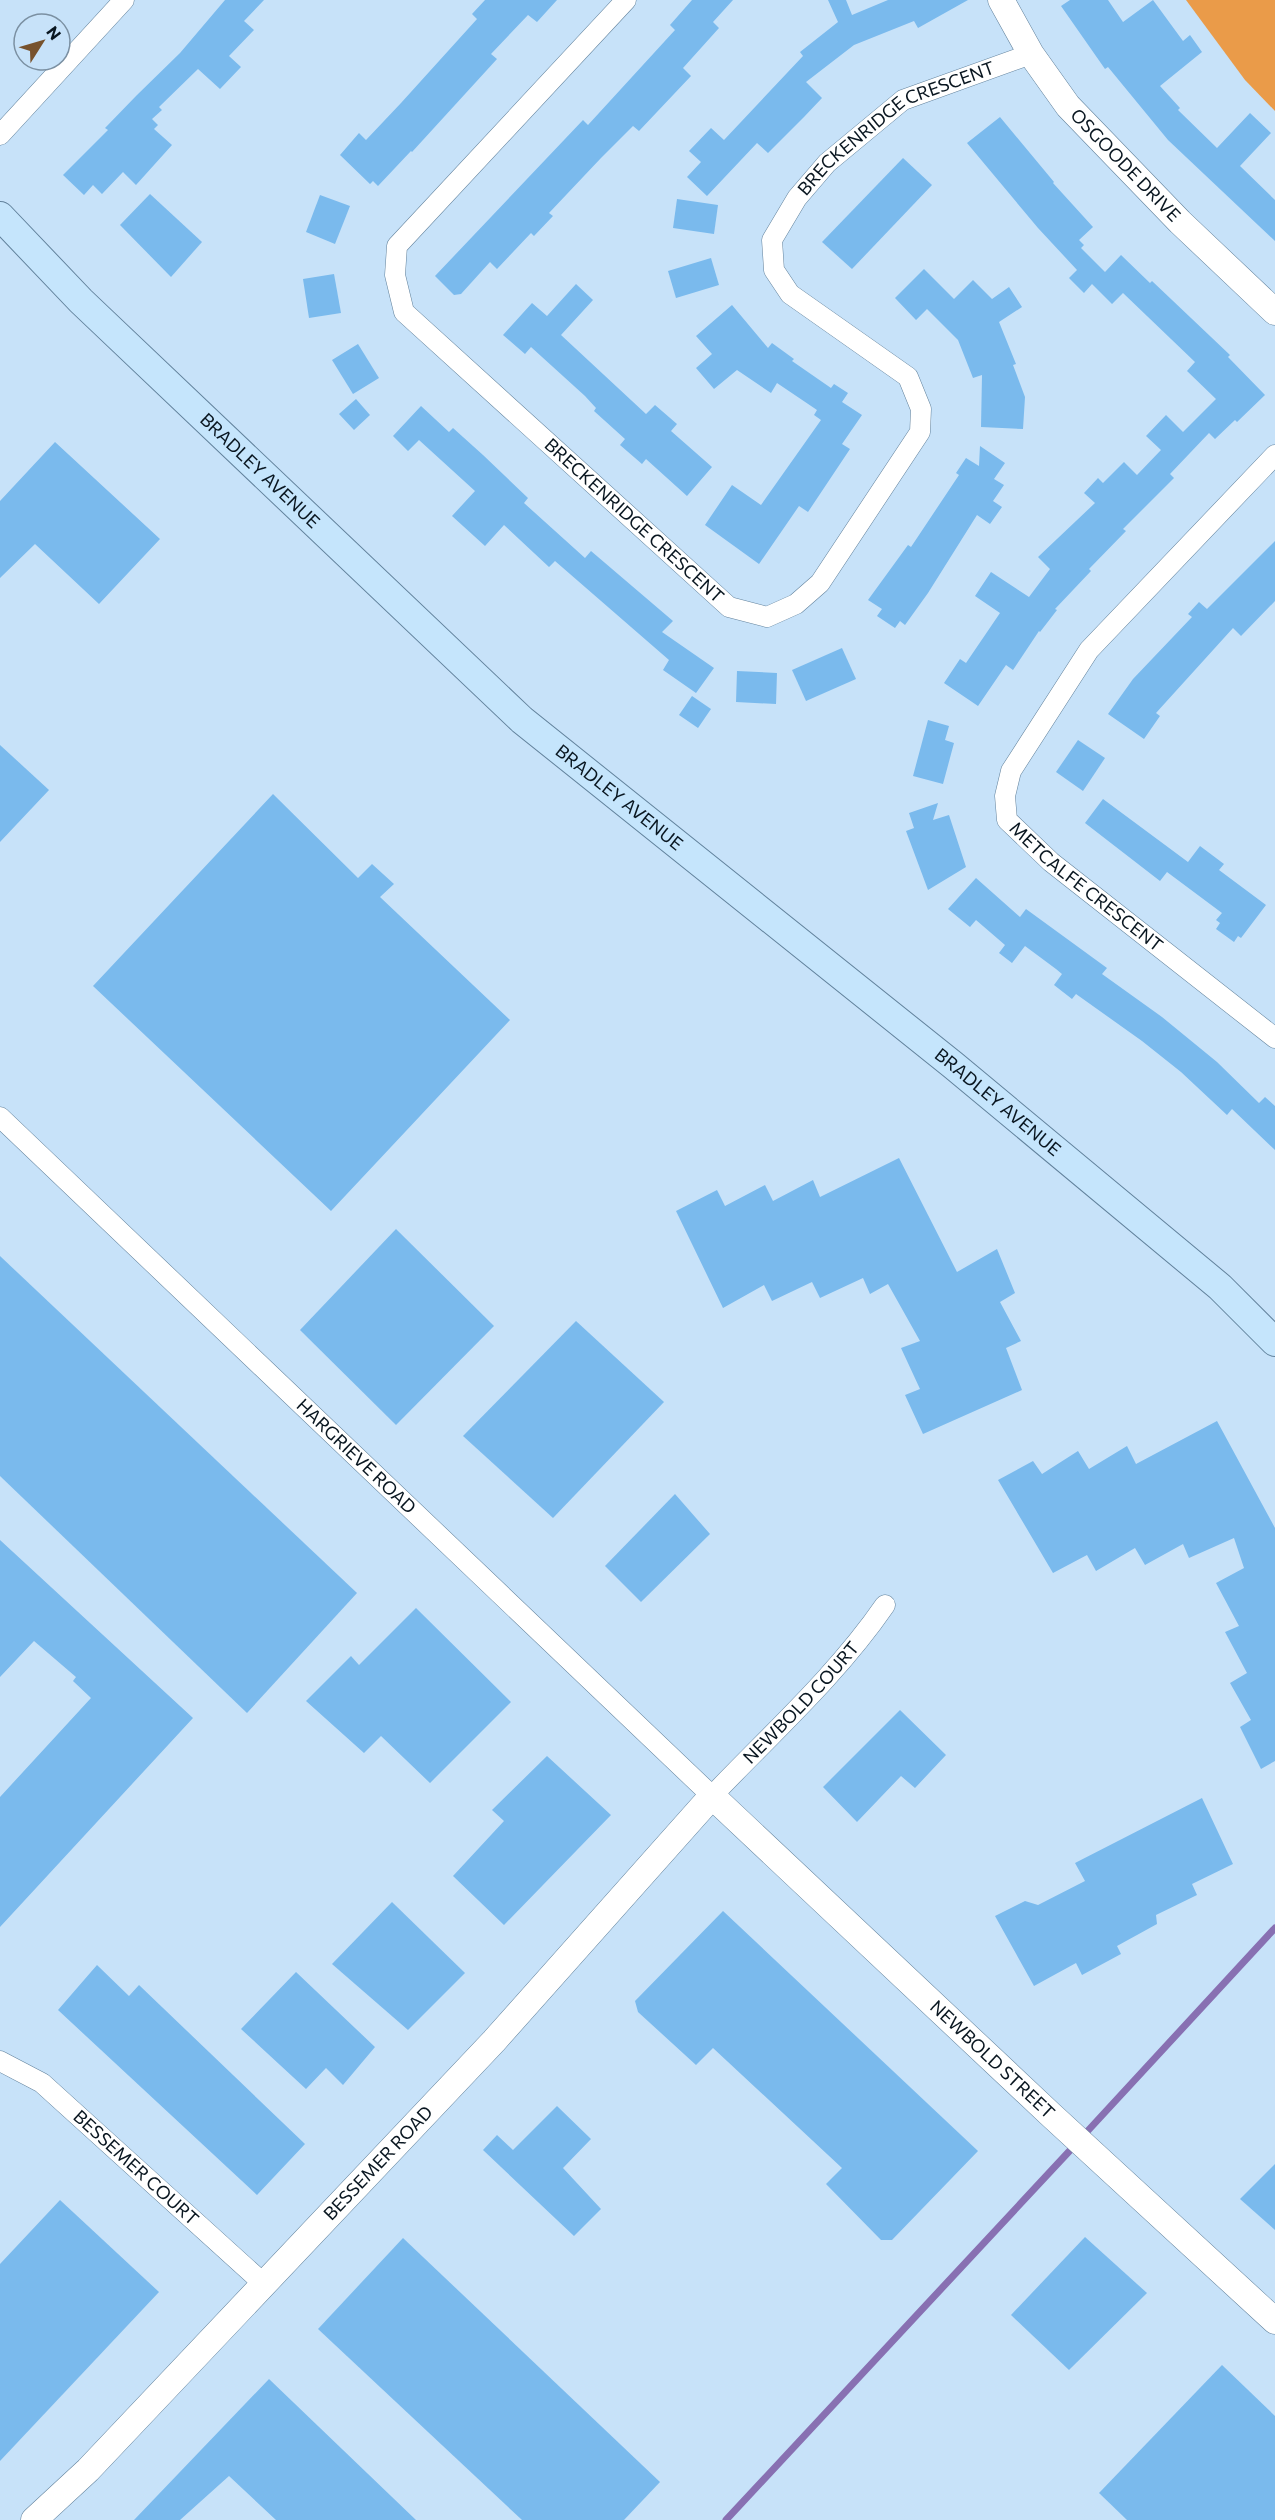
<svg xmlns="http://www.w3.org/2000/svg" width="1275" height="2520" font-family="Commissioner,sans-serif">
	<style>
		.green { fill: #ea9b49 }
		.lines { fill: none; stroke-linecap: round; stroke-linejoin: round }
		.stream { stroke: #8870b2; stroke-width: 7 }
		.building { fill: #7abaed }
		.minor-casing { stroke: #62829c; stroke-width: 21 }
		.tertiary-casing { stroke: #62829c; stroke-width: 27 }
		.secondary-casing { stroke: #62829c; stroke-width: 30 }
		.minor { stroke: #fff; stroke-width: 20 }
		.tertiary { stroke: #fff; stroke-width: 26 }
		.secondary { stroke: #c5e5fc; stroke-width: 28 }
		.labels { text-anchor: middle; stroke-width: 5; stroke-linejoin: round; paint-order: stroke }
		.street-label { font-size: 18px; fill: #091620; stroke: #c7e2f9 }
	</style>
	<rect width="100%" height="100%" fill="#c7e2f9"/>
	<polygon class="green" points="1186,0 1275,0 1275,111 1245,80"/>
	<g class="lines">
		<g class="stream">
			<polyline points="1083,2136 1275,1928"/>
			<polyline points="726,2520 1076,2144"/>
		</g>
	</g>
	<g class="building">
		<polygon points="225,0 264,0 244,21 254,30 229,56 241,67 220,89 198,69 159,107 162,110 152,119 158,125 154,129 172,145 136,185 123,172 102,194 93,185 84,195 63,175 108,130 105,128 137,95 180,53"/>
		<polygon points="485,0 557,0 537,22 528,15 491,54 497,59 412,152 411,151 378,186 373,181 370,184 340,155 359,133 366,140 401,103 477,19 472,14"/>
		<polygon points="692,0 733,0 713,22 719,28 683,68 691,76 639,131 633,126 601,158 549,213 553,216 534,236 531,233 497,269 490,262 461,294 454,295 435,276 583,120 588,125 675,30 670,25"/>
		<polygon points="828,0 846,0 852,15 888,0 968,0 918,28 914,21 854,45 806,82 822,98 804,117 768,153 757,143 707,196 687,177 701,162 689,151 711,128 724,140 803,56 800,52 838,22"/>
		<polygon points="1070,0 1108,0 1123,22 1153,0 1183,41 1190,35 1202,52 1160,86 1180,108 1178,110 1217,148 1250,113 1271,133 1240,166 1275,200 1275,241 1168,140 1108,67 1105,69 1061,6"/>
		<polygon points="1000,117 1054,182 1053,183 1093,227 1079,240 1084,245 1081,248 1105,272 1121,255 1150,283 1152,281 1230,355 1228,357 1265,395 1237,422 1235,420 1215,439 1209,433 1170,474 1174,478 1123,529 1126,531 1089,569 1091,571 1055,609 1057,610 1040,632 1039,631 1013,670 1006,665 978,706 944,683 960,659 966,663 1000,613 975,596 991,572 1029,597 1050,569 1038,557 1095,503 1084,493 1098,478 1103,483 1124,462 1137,475 1161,450 1146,436 1166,415 1183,432 1216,399 1187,371 1195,362 1123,293 1112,304 1092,284 1084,293 1069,278 1077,270 1038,228 967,143"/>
		<polygon points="903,158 932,185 852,269 822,242"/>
		<polygon points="150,194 202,242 171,277 120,225"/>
		<polygon points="320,195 350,206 335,244 306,232"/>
		<polygon points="677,199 718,205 714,234 673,228"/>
		<polygon points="711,258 719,285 676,298 668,271"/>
		<polygon points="924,269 954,299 973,280 992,299 1009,287 1022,307 999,322 1016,364 1013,365 1025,397 1023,429 981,427 982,375 973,378 958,340 927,309 916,320 895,298"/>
		<polygon points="334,274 341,313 309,318 303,279"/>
		<polygon points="576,284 593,300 561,335 646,414 655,405 677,424 671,431 712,467 687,496 646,459 642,464 620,445 625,439 594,411 596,408 585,396 531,347 525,354 503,335 532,303 547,316"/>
		<polygon points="732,305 768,348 772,343 794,359 792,361 831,388 834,384 848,393 842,402 862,415 842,444 850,449 808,512 799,506 759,564 705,525 732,485 761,505 821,420 814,415 817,410 777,383 771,393 737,370 714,389 696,368 712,354 696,336"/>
		<polygon points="358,344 379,378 353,394 332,360"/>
		<polygon points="356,399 370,415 354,430 339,414"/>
		<polygon points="421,406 449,432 453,428 483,455 528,498 524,503 585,558 591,551 673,621 662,632 714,668 696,693 663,670 669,660 555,561 549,567 504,525 485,546 452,516 475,491 419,440 408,451 393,436"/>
		<polygon points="55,442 160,539 99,604 35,544 0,578 0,501"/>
		<polygon points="980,446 1005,463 994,479 1004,485 993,501 1002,507 990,524 977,515 928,593 905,625 900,621 895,628 877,616 882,609 868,600 908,545 911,547 959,475 956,473 966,458 979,466"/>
		<polygon points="1275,541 1275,601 1241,636 1233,628 1156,713 1160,716 1144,739 1108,714 1133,679 1192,617 1188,614 1199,602 1207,609"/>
		<polygon points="842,648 856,679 806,701 792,670"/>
		<polygon points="737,671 777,673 776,704 736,702"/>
		<polygon points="692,696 711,709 698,728 679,715"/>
		<polygon points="928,720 949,726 945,740 954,743 943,784 913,776"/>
		<polygon points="1078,740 1105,758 1083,791 1056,772"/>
		<polygon points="0,745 49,790 0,842"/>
		<polygon points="273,794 358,878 372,864 394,884 380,897 510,1020 331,1211 93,986"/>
		<polygon points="1103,799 1188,862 1200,846 1224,864 1219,870 1266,905 1241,938 1238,936 1234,942 1216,929 1220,923 1216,920 1222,913 1167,872 1160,881 1085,823"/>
		<polygon points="938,803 933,820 949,815 966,867 928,890 906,831 914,828 909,813"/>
		<polygon points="976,878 1020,917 1026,909 1107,968 1102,974 1162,1017 1217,1062 1259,1103 1265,1097 1275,1106 1275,1150 1232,1109 1227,1115 1181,1072 1142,1041 1076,994 1072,999 1054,985 1062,974 1056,969 1025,946 1012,963 999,953 1005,945 976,920 970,927 948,909"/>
		<polygon points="899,1158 957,1272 997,1249 1015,1293 1000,1302 1021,1341 1006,1348 1022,1390 923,1434 905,1395 920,1389 901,1348 920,1341 888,1284 870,1294 863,1278 820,1298 812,1282 772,1301 764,1285 723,1308 676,1211 717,1190 725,1206 765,1185 773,1201 813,1180 820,1197"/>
		<polygon points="396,1229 494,1326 396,1425 300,1330"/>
		<polygon points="0,1256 357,1593 247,1713 0,1476"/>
		<polygon points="576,1321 664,1402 553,1518 463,1436"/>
		<polygon points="1217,1421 1275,1528 1275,1761 1261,1769 1240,1727 1251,1720 1230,1683 1247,1673 1225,1632 1239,1626 1216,1583 1244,1568 1234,1538 1189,1558 1183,1544 1145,1565 1135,1548 1096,1571 1087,1555 1053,1573 998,1480 1033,1461 1042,1474 1078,1451 1089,1469 1127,1446 1136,1464"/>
		<polygon points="675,1494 710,1534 641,1602 605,1566"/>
		<polygon points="0,1540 193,1718 0,1927 0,1797 91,1698 73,1681 76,1677 34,1641 0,1677"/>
		<polygon points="416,1608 511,1702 430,1783 381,1736 364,1753 306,1701 351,1656 359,1665"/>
		<polygon points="900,1710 946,1755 915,1788 901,1776 857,1822 823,1787"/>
		<polygon points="547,1756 611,1815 504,1925 453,1876 504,1821 492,1810"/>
		<polygon points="1202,1798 1233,1864 1192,1884 1197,1895 1156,1915 1157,1924 1117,1946 1121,1954 1082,1975 1076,1963 1034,1986 995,1916 1025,1901 1038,1905 1085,1881 1075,1863"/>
		<polygon points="392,1902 465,1973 408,2030 332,1964"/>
		<polygon points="723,1911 978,2151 892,2240 881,2240 826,2184 842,2168 713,2048 696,2065 638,2012 635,2001"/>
		<polygon points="97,1965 129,1996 139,1985 305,2144 257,2195 58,2010"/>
		<polygon points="296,1972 375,2047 343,2085 326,2068 306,2089 241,2029"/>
		<polygon points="557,2106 591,2139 563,2168 601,2209 574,2236 483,2150 497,2135 513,2150"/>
		<polygon points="1275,2164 1275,2230 1240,2199"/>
		<polygon points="60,2200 159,2292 0,2461 0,2264"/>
		<polygon points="1085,2237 1147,2293 1069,2370 1011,2315"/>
		<polygon points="403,2238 660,2482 624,2520 522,2520 318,2329"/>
		<polygon points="1222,2365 1275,2416 1275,2520 1127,2520 1099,2493"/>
		<polygon points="269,2379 416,2520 276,2520 229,2476 180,2520 134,2520"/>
	</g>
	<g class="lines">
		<defs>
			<g id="minor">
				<path id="s1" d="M626,0L397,246L395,275L404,312L729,607L767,617L796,604L820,583L920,432L921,409L908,377L790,294L774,270L772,240L797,198L827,163L903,100L1031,54"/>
				<polyline points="0,135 124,0"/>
				<path id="s2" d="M1275,455L1089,650L1011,771L1005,796L1007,820L1051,862L1275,1038"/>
				<path id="s3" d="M0,1117L712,1796C771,1734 837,1675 885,1605"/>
				<path id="s4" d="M0,2061L42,2083L265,2285"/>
			</g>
			<g id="tertiary">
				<path id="s5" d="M1001,0L1031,54L1068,106L1180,222L1275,312"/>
				<path id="s6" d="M34,2520L88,2470L494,2041L712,1796L1050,2114L1275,2321"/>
			</g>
			<g id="secondary">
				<path id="s7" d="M0,216L81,301L522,720L953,1065L1220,1287L1275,1342"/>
			</g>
		</defs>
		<use href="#minor" class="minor-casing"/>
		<use href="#tertiary" class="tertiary-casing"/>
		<use href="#secondary" class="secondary-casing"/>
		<use href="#minor" class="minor"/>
		<use href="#tertiary" class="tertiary"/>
		<use href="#secondary" class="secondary"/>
	</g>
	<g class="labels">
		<g class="street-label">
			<text dy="6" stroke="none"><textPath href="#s1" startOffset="1560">BRECKENRIDGE CRESCENT</textPath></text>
			<text dy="6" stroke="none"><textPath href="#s5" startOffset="208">OSGOODE DRIVE</textPath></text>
			<text dy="6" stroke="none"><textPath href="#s7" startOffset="364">BRADLEY AVENUE</textPath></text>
			<text dy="6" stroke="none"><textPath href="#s1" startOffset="714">BRECKENRIDGE CRESCENT</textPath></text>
			<text dy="6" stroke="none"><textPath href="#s7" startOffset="850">BRADLEY AVENUE</textPath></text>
			<text dy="6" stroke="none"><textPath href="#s2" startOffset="567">METCALFE CRESCENT</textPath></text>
			<text dy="6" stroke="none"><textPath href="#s7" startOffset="1336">BRADLEY AVENUE</textPath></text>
			<text dy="6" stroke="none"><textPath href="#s3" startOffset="492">HARGRIEVE ROAD</textPath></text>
			<text dy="6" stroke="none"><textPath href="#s3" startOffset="1113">NEWBOLD COURT</textPath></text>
			<text dy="6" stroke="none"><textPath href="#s6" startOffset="1377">NEWBOLD STREET</textPath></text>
			<text dy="6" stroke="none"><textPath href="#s6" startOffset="496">BESSEMER ROAD</textPath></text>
			<text dy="6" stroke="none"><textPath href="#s4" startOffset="174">BESSEMER COURT</textPath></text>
		</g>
	</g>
	<g transform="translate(42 42) rotate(53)"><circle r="28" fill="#c7e2f9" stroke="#7b90a2" stroke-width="1.5"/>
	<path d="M0-4.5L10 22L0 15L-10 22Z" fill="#77522d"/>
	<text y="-9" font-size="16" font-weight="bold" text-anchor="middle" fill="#091620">N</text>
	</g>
</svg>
